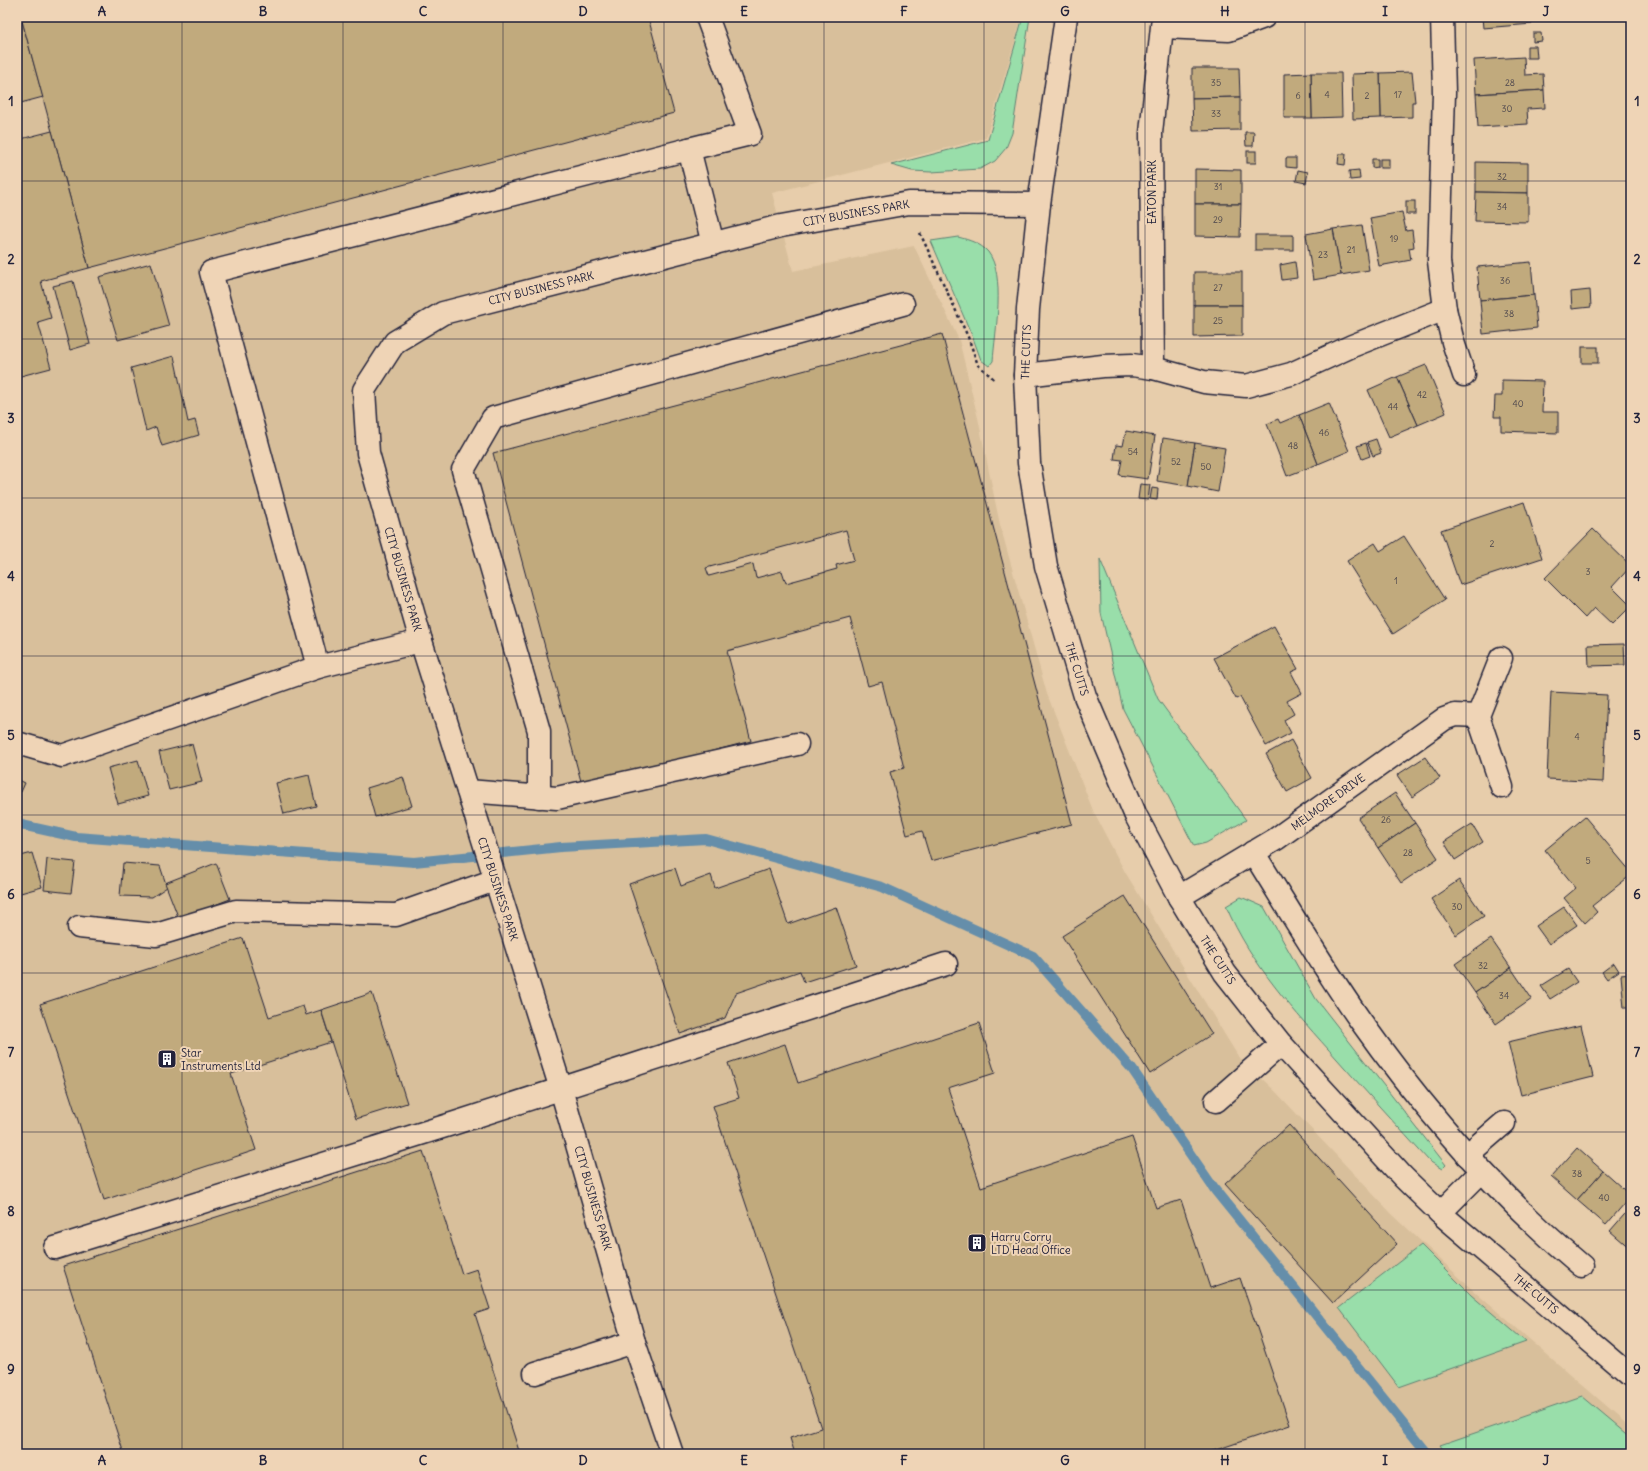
<svg xmlns="http://www.w3.org/2000/svg" width="1648" height="1471" font-family="Delius,sans-serif">
	<style>
		.built { fill: #d8bf9b }
		.green { fill: #99deaa; stroke: #5e8072 }
		.lines { fill: none; stroke-linecap: round; stroke-linejoin: round }
		.stream { stroke: #658eaa; stroke-width: 10 }
		.building { fill: #c1aa7d; stroke: #22223b; fill-rule: evenodd }
		.minor-casing { stroke: #22223b; stroke-width: 25 }
		.path { stroke: #22223b; stroke-width: 2.5; stroke-dasharray: 3 3; stroke-linecap: butt }
		.minor { stroke: #efd4b6; stroke-width: 22 }
		.grid { fill: none; stroke: #22223b; stroke-width: 1; stroke-opacity: 0.55 }
		.labels { text-anchor: middle; stroke-width: 4; stroke-linejoin: round; paint-order: stroke }
		.number-label { font-size: 9px; fill: #4a444c }
		.street-label { font-size: 11px; fill: #22223b; stroke: #efd4b6 }
		.poi-label { font-size: 11px; fill: #22223b; stroke: #efd4b6; text-anchor: start }
		.neatline { fill: none; stroke: #22223b; stroke-width: 1.5 }
		.grid-label { font-size: 13px; text-anchor: middle; font-weight: bold; fill: #22223b }
	</style>
	<rect width="100%" height="100%" fill="#e7cdab"/>
	<filter id="ink" filterUnits="userSpaceOnUse"><feTurbulence type="fractalNoise" baseFrequency=".025" numOctaves="2"/><feDisplacementMap in="SourceGraphic" scale="8" xChannelSelector="R" yChannelSelector="G"/><feConvolveMatrix kernelMatrix="1 2 1 2 8 2 1 2 1" color-interpolation-filters="sRGB"/></filter>
	<g filter="url(#ink)">
		<polygon class="built" points="17,17 1022,17 986,138 772,193 793,271 914,246 959,340 978,418 1000,525 1047,694 1094,813 1125,872 1238,1056 1275,1091 1391,1213 1476,1293 1631,1427 1631,1454 17,1454"/>
		<g class="green">
			<polygon points="1023,17 1030,17 1012,133 1006,148 995,161 980,169 931,172 912,171 891,165 988,140"/>
			<path d="M958,237C969,240 980,243 988,252C1006,275 995,332 993,361L989,366L981,360L973,338L931,241Z"/>
			<polygon points="1100,559 1158,699 1246,820 1206,843 1194,846 1123,709 1101,613"/>
			<path d="M1241,897L1264,907L1316,999L1446,1165L1442,1169L1429,1161C1398,1127 1367,1093 1337,1059C1295,1012 1251,965 1226,906Z"/>
			<polygon points="1421,1245 1471,1295 1526,1342 1399,1387 1339,1308"/>
			<polygon points="1582,1396 1631,1437 1631,1454 1446,1454 1440,1445"/>
		</g>
		<g class="lines">
			<polyline class="stream" points="17,824 76,837 414,862 561,847 706,839 882,887 1033,956 1132,1069 1215,1190 1428,1454"/>
		</g>
		<g class="building">
			<polygon points="17,17 21,17 43,97 17,104"/>
			<polygon points="21,17 648,17 674,113 89,268"/>
			<polygon points="1482,17 1531,17 1532,24 1483,28"/>
			<polygon points="1533,33 1541,33 1542,41 1533,42"/>
			<polygon points="1527,46 1536,46 1537,58 1527,58"/>
			<polygon points="1524,57 1525,75 1543,74 1544,90 1476,94 1474,60"/>
			<polygon points="1192,68 1239,68 1240,97 1192,98"/>
			<polygon points="1412,72 1415,102 1412,102 1412,117 1381,118 1380,73"/>
			<polygon points="1311,73 1341,73 1342,117 1312,118"/>
			<polygon points="1311,73 1312,118 1284,118 1284,74"/>
			<polygon points="1380,73 1381,118 1353,119 1352,74"/>
			<polygon points="1544,90 1545,108 1527,109 1528,124 1478,127 1476,94"/>
			<polygon points="1240,97 1240,130 1193,131 1192,98"/>
			<polygon points="52,131 89,268 41,281 51,318 38,322 51,368 17,377 17,140"/>
			<polygon points="1245,132 1254,132 1253,146 1246,146"/>
			<rect x="1247" y="151" width="9" height="12"/>
			<polygon points="1339,154 1346,154 1345,165 1338,164"/>
			<polygon points="1286,158 1296,158 1296,168 1286,167"/>
			<polygon points="1372,159 1378,159 1378,167 1372,168"/>
			<rect x="1380" y="159" width="9" height="9"/>
			<polygon points="1476,162 1528,163 1528,193 1476,192"/>
			<polygon points="1195,169 1241,170 1241,204 1195,204"/>
			<polygon points="1298,170 1308,172 1306,183 1296,181"/>
			<polygon points="1359,170 1360,179 1350,180 1349,171"/>
			<polygon points="1476,192 1528,193 1528,222 1475,221"/>
			<rect x="1406" y="201" width="9" height="13"/>
			<polygon points="1195,204 1241,204 1240,237 1195,236"/>
			<polygon points="1402,212 1406,231 1412,230 1414,247 1409,248 1411,260 1379,266 1370,218"/>
			<polygon points="1362,225 1369,270 1341,275 1333,229"/>
			<polygon points="1333,229 1341,275 1313,280 1306,234"/>
			<rect x="1255" y="235" width="38" height="15"/>
			<polygon points="1295,262 1297,278 1282,280 1280,265"/>
			<polygon points="1531,262 1534,295 1480,300 1477,267"/>
			<polygon points="151,263 169,326 118,340 99,277"/>
			<rect x="1194" y="272" width="48" height="33"/>
			<polygon points="73,281 90,344 70,350 53,286"/>
			<polygon points="1590,290 1591,307 1572,309 1571,292"/>
			<polygon points="1534,295 1537,328 1483,334 1480,300"/>
			<polygon points="1194,305 1242,305 1242,336 1194,337"/>
			<path d="M942,334L1072,824L931,861L922,831L907,835L890,772L904,768L882,682L868,686L850,618L727,651L751,741L582,785L493,453ZM846,530L854,560L836,565L837,569L786,583L782,571L756,578L753,564L709,576L706,568Z"/>
			<rect x="1582" y="347" width="16" height="16"/>
			<polygon points="174,356 188,422 195,420 199,435 162,446 156,427 146,431 131,368"/>
			<polygon points="1426,365 1446,413 1418,425 1397,377"/>
			<polygon points="1397,377 1418,425 1389,437 1368,390"/>
			<polygon points="1502,380 1543,381 1542,412 1558,412 1558,433 1501,431 1501,417 1494,417 1495,396 1502,396"/>
			<polygon points="1329,403 1349,451 1318,464 1299,415"/>
			<polygon points="1299,415 1318,464 1287,476 1267,424 1278,419 1280,423"/>
			<polygon points="1126,431 1155,436 1148,479 1119,475 1122,460 1114,459 1116,445 1123,446"/>
			<polygon points="1163,438 1195,443 1188,486 1157,481"/>
			<polygon points="1376,439 1381,453 1373,456 1367,442"/>
			<polygon points="1195,443 1225,448 1218,492 1188,486"/>
			<polygon points="1366,443 1370,456 1362,459 1357,446"/>
			<polygon points="1140,484 1150,485 1148,500 1138,499"/>
			<polygon points="1152,488 1158,489 1157,500 1150,499"/>
			<polygon points="1524,502 1542,558 1460,585 1441,530"/>
			<polygon points="1593,529 1631,566 1612,587 1631,606 1612,625 1594,608 1585,618 1545,578"/>
			<polygon points="1404,536 1445,600 1393,634 1347,561 1375,543 1380,551"/>
			<polygon points="1274,626 1298,669 1291,672 1302,693 1287,701 1294,714 1284,720 1291,733 1266,746 1240,697 1236,699 1214,658"/>
			<polygon points="1624,644 1625,665 1589,666 1588,645"/>
			<polygon points="1551,692 1607,695 1603,782 1547,779"/>
			<polygon points="1291,740 1312,778 1287,792 1266,754"/>
			<polygon points="192,744 202,782 169,790 159,752"/>
			<polygon points="1425,757 1440,778 1412,797 1397,775"/>
			<polygon points="138,760 148,796 118,804 108,768"/>
			<polygon points="309,775 316,806 284,814 276,783"/>
			<polygon points="403,777 412,806 375,817 367,788"/>
			<polygon points="17,779 25,783 21,792 17,791"/>
			<polygon points="1395,793 1415,823 1378,848 1358,818"/>
			<polygon points="1585,817 1631,872 1631,875 1592,906 1597,912 1585,923 1564,898 1576,888 1545,850"/>
			<polygon points="1415,823 1438,858 1401,883 1378,848"/>
			<polygon points="1472,824 1483,842 1455,860 1444,842"/>
			<polygon points="32,853 42,887 17,894 17,857"/>
			<polygon points="47,859 75,862 71,893 44,890"/>
			<polygon points="123,863 160,866 167,887 152,897 120,896"/>
			<polygon points="216,863 230,899 179,919 165,883"/>
			<polygon points="675,868 681,886 711,875 715,888 769,869 788,924 836,907 856,965 804,982 800,971 736,993 725,1018 680,1034 629,884"/>
			<polygon points="1459,880 1484,916 1456,935 1431,899"/>
			<polygon points="1125,896 1212,1034 1150,1074 1062,936"/>
			<polygon points="1564,907 1577,925 1549,944 1536,926"/>
			<polygon points="243,938 269,1017 303,1006 306,1015 321,1010 331,1042 231,1074 256,1150 104,1200 40,1004"/>
			<polygon points="1491,939 1511,968 1475,993 1455,964"/>
			<polygon points="1614,963 1619,971 1607,979 1602,972"/>
			<polygon points="1511,968 1532,999 1496,1024 1475,993"/>
			<polygon points="1568,969 1577,982 1550,999 1541,986"/>
			<polygon points="1631,974 1631,1008 1624,1008 1621,975"/>
			<polygon points="372,993 407,1103 356,1119 321,1010"/>
			<polygon points="979,1023 995,1073 948,1088 981,1187 1132,1137 1156,1208 1181,1200 1210,1288 1240,1278 1290,1425 1204,1454 795,1454 790,1438 821,1428 713,1106 739,1098 728,1063 785,1044 798,1083"/>
			<polygon points="1581,1025 1593,1077 1521,1095 1508,1042"/>
			<polygon points="1289,1125 1397,1244 1333,1303 1225,1184"/>
			<polygon points="1577,1148 1603,1171 1577,1200 1551,1177"/>
			<polygon points="423,1151 462,1274 477,1269 490,1309 475,1314 520,1454 124,1454 63,1266"/>
			<polygon points="1603,1171 1631,1196 1606,1225 1577,1200"/>
			<polygon points="1631,1207 1631,1249 1610,1231"/>
		</g>
		<g class="lines">
			<defs>
				<g id="minor">
					<polyline points="1066,17 1039,204 1028,309 1025,375 1029,463 1046,566 1085,696 1136,816 1179,897 1225,973 1281,1044 1403,1177 1440,1213 1631,1376"/>
					<polyline points="1442,17 1444,93 1439,261 1445,309 1453,342 1464,375"/>
					<polyline points="1163,27 1229,30 1264,17"/>
					<polyline points="689,149 750,134 707,17"/>
					<polyline points="1153,368 1151,133 1163,17"/>
					<polyline points="1025,375 1103,366 1132,365 1153,368 1204,382 1246,386 1291,374 1352,346 1445,309"/>
					<polyline points="1501,658 1478,716 1502,787"/>
					<polyline points="318,667 211,272 689,149 713,244"/>
					<polyline points="17,743 62,756 318,667 421,641"/>
					<polyline points="468,791 557,798 797,744"/>
					<polyline points="539,797 539,731 463,470 493,418 903,304"/>
					<path d="M1253,852C1288,908 1322,966 1360,1020C1424,1110 1497,1195 1582,1266"/>
					<polyline points="1179,897 1276,839 1444,719 1455,715 1478,716"/>
					<polyline points="79,927 156,935 236,911 396,915 495,880"/>
					<polyline points="1216,1101 1281,1044"/>
					<polyline points="1467,1155 1504,1123"/>
					<polyline points="1440,1213 1481,1172"/>
					<polyline points="55,1248 455,1123 946,964"/>
					<polyline points="535,1373 634,1342"/>
					<polyline points="672,1454 634,1342 561,1089 421,641 368,453 364,390 395,342 443,313 781,226 909,203 1039,204"/>
				</g>
			</defs>
			<use href="#minor" class="minor-casing"/>
			<polyline class="path" points="920,233 968,337 978,365 995,380"/>
			<use href="#minor" class="minor"/>
		</g>
	</g>
	<path class="grid" d="M182,17V1454M343,17V1454M503,17V1454M664,17V1454M824,17V1454M984,17V1454M1145,17V1454M1305,17V1454M1466,17V1454M17,181H1631M17,339H1631M17,498H1631M17,656H1631M17,815H1631M17,973H1631M17,1132H1631M17,1290H1631"/>
	<defs>
		<symbol id="building-square" viewBox="-11 -11 22 22"><rect x="-9" y="-9" width="18" height="18" rx="4" fill="#22223b" stroke="#efd4b6"/><path d="M-4-6H4V6H1V3H-1V6H-4ZM-2.5-4.3h1.7v1.8h-1.7ZM.8-4.3h1.7v1.8H.8ZM-2.5-1h1.7V.8h-1.7ZM.8-1h1.7V.8H.8Z" fill="#fff"/></symbol>
	</defs>
	<g fill-rule="evenodd">
		<use href="#building-square" x="156" y="1048" width="22" height="22"/>
		<use href="#building-square" x="966" y="1232" width="22" height="22"/>
	</g>
	<g class="labels">
		<g class="number-label">
			<text x="1216" y="86">35</text>
			<text x="1510" y="86">28</text>
			<text x="1327" y="98">4</text>
			<text x="1398" y="98">17</text>
			<text x="1298" y="99">6</text>
			<text x="1367" y="99">2</text>
			<text x="1507" y="112">30</text>
			<text x="1216" y="117">33</text>
			<text x="1502" y="180">32</text>
			<text x="1218" y="190">31</text>
			<text x="1502" y="210">34</text>
			<text x="1218" y="223">29</text>
			<text x="1394" y="242">19</text>
			<text x="1351" y="253">21</text>
			<text x="1323" y="258">23</text>
			<text x="1505" y="284">36</text>
			<text x="1218" y="291">27</text>
			<text x="1509" y="317">38</text>
			<text x="1218" y="324">25</text>
			<text x="1422" y="398">42</text>
			<text x="1518" y="407">40</text>
			<text x="1393" y="410">44</text>
			<text x="1324" y="436">46</text>
			<text x="1293" y="449">48</text>
			<text x="1133" y="455">54</text>
			<text x="1176" y="465">52</text>
			<text x="1206" y="470">50</text>
			<text x="1492" y="547">2</text>
			<text x="1588" y="575">3</text>
			<text x="1396" y="584">1</text>
			<text x="1577" y="740">4</text>
			<text x="1386" y="823">26</text>
			<text x="1408" y="856">28</text>
			<text x="1588" y="864">5</text>
			<text x="1457" y="910">30</text>
			<text x="1483" y="969">32</text>
			<text x="1504" y="999">34</text>
			<text x="1577" y="1177">38</text>
			<text x="1604" y="1201">40</text>
		</g>
		<g class="street-label">
			<text transform="translate(1152 192) rotate(-90)" y="4">EATON PARK</text>
			<text transform="translate(856 213) rotate(-10)" y="4">CITY BUSINESS PARK</text>
			<text transform="translate(541 288) rotate(-14)" y="4">CITY BUSINESS PARK</text>
			<text transform="translate(1026 352) rotate(-88)" y="4">THE CUTTS</text>
			<text transform="translate(403 579) rotate(74)" y="4">CITY BUSINESS PARK</text>
			<text transform="translate(1077 669) rotate(73)" y="4">THE CUTTS</text>
			<text transform="translate(1328 802) rotate(-36)" y="4">MELMORE DRIVE</text>
			<text transform="translate(498 889) rotate(72)" y="4">CITY BUSINESS PARK</text>
			<text transform="translate(1218 960) rotate(57)" y="4">THE CUTTS</text>
			<text transform="translate(593 1198) rotate(74)" y="4">CITY BUSINESS PARK</text>
			<text transform="translate(1536 1294) rotate(40)" y="4">THE CUTTS</text>
		</g>
		<g class="poi-label">
			<text x="181" y="1057">Star<tspan x="181" dy="13">Instruments Ltd</tspan></text>
			<text x="991" y="1241">Harry Corry<tspan x="991" dy="13">LTD Head Office</tspan></text>
		</g>
	</g>
	<rect width="1648" height="1471" fill="none" stroke="#efd4b6" stroke-width="44"/>
	<rect x="22" y="22" width="1604" height="1427" class="neatline"/>
	<g class="grid-label">
		<text x="102" y="16">A</text>
		<text x="263" y="16">B</text>
		<text x="423" y="16">C</text>
		<text x="583" y="16">D</text>
		<text x="744" y="16">E</text>
		<text x="904" y="16">F</text>
		<text x="1065" y="16">G</text>
		<text x="1225" y="16">H</text>
		<text x="1385" y="16">I</text>
		<text x="1546" y="16">J</text>
		<text x="11" y="106">1</text>
		<text x="1637" y="106">1</text>
		<text x="11" y="264">2</text>
		<text x="1637" y="264">2</text>
		<text x="11" y="423">3</text>
		<text x="1637" y="423">3</text>
		<text x="11" y="581">4</text>
		<text x="1637" y="581">4</text>
		<text x="11" y="740">5</text>
		<text x="1637" y="740">5</text>
		<text x="11" y="899">6</text>
		<text x="1637" y="899">6</text>
		<text x="11" y="1057">7</text>
		<text x="1637" y="1057">7</text>
		<text x="11" y="1216">8</text>
		<text x="1637" y="1216">8</text>
		<text x="11" y="1374">9</text>
		<text x="1637" y="1374">9</text>
		<text x="102" y="1465">A</text>
		<text x="263" y="1465">B</text>
		<text x="423" y="1465">C</text>
		<text x="583" y="1465">D</text>
		<text x="744" y="1465">E</text>
		<text x="904" y="1465">F</text>
		<text x="1065" y="1465">G</text>
		<text x="1225" y="1465">H</text>
		<text x="1385" y="1465">I</text>
		<text x="1546" y="1465">J</text>
	</g>
</svg>
